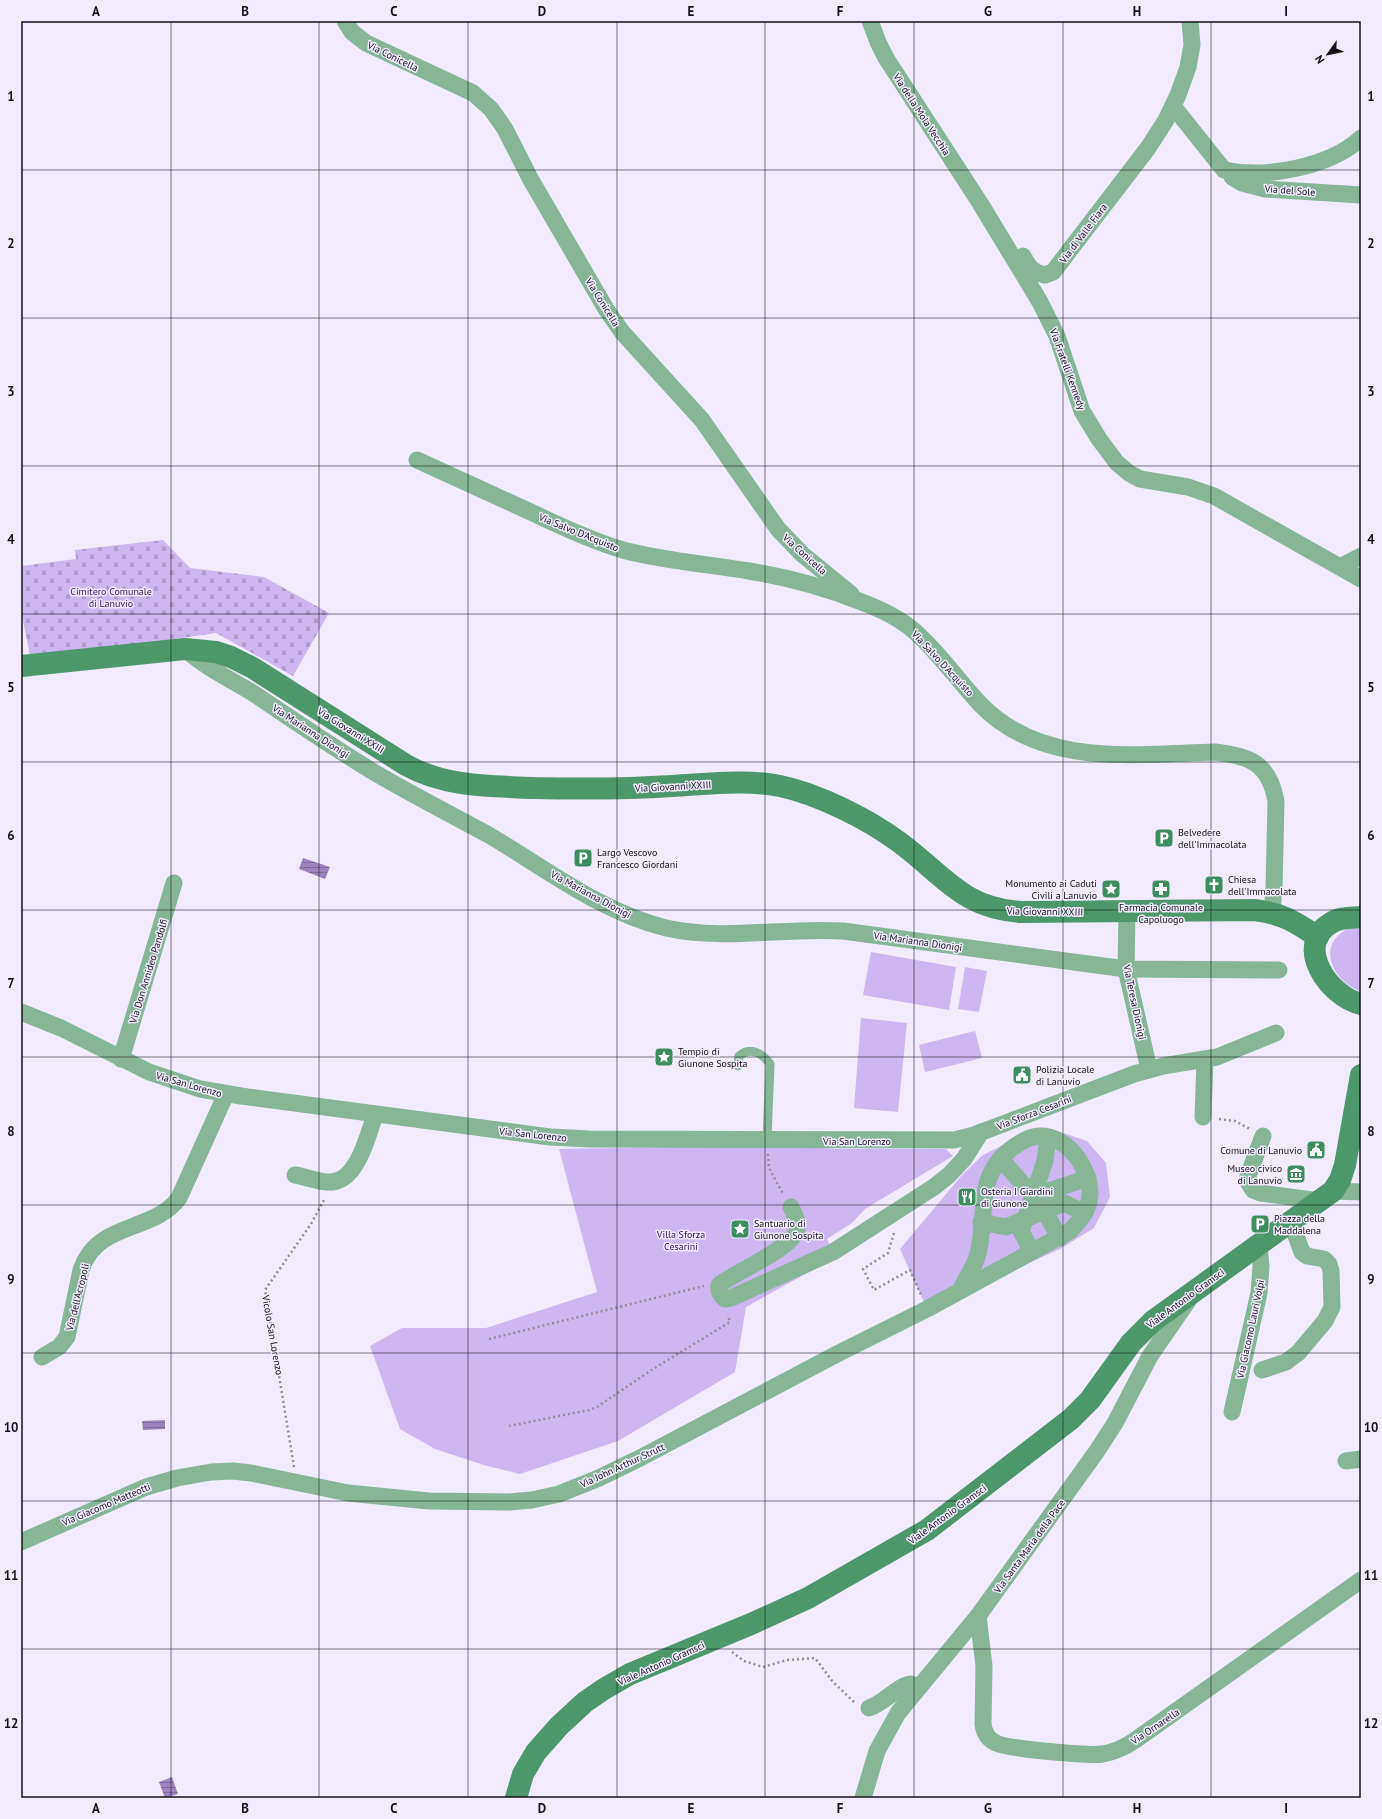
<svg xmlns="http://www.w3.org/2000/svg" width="1382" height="1819" font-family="'PT Sans',sans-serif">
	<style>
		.cemetery { fill: url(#cemetery-stones) }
		.park { fill: #ceb6f2 }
		.water { fill: url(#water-rules) }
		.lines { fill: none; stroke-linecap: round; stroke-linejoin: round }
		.path { stroke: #908c99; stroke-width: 2.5; stroke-dasharray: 2 3; stroke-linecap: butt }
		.lane { stroke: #86b696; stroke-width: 9 }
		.street { stroke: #86b696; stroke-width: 17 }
		.secondary { stroke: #4d986b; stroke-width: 22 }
		.grid { fill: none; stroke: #141218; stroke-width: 1; stroke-opacity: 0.55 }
		.labels { text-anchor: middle; stroke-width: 3; stroke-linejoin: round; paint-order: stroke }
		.street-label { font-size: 10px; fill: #141218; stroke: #f2ebfe }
		.park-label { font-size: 10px; fill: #38125b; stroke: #f2ebfe }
		.poi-label { font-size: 10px; fill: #141218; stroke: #f2ebfe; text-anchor: start }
		.neatline { fill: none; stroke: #141218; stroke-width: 1.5 }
		.grid-label { font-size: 13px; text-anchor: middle; font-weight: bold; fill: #141218 }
	</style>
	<defs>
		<pattern id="cemetery-stones" width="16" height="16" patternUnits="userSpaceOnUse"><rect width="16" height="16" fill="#ceb6f2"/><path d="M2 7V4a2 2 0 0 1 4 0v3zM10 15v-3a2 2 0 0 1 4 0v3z" fill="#b09bcf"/></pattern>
		<pattern id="water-rules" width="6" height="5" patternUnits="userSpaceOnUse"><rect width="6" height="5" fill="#9d84c0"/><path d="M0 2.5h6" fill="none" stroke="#7f6b9b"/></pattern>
	</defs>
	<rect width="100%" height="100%" fill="#f2ebfe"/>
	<polygon class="cemetery" points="163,540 190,568 264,577 329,613 293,676 216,633 31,660 21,611 21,566 76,559 75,550"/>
	<g class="park">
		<path d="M1361,925V992C1325,977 1315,934 1361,925Z"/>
		<polygon points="871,952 956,967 949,1010 863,995"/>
		<polygon points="965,967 987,971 979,1012 958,1009"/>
		<polygon points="861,1018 907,1023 898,1112 854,1108"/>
		<polygon points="975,1031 982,1058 925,1072 919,1045"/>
		<polygon points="1052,1129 1087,1141 1106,1163 1110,1197 1094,1228 1060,1249 927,1309 900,1249 962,1175 983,1155 1021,1136"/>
		<polygon points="771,1145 838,1149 946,1149 953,1156 865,1209 852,1223 827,1239 836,1257 746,1307 735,1372 618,1441 520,1474 487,1466 435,1449 400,1429 370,1346 402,1328 486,1328 597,1292 559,1149"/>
	</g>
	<g class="water">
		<polygon points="303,858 330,867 325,879 299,869"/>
		<polygon points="165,1420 165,1429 143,1430 142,1421"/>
		<polygon points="172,1777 178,1794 165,1798 159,1782"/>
	</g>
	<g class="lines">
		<g class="path">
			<polyline points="1219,1119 1235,1121 1250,1129"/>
			<polyline points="768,1154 769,1168 783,1194"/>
			<polyline points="894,1233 888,1253 863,1269 874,1290 910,1270 921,1295"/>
			<polyline points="489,1339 704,1286"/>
			<polyline points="509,1426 589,1410 597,1407 653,1369 730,1322 728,1315"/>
			<polyline points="294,1467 265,1290 311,1224 325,1198"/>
			<polyline points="732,1652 744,1661 763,1667 787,1660 815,1658 833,1682 854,1702"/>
		</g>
		<path class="lane" d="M738,1066L739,1056C750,1046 762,1053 770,1064L767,1140"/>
		<g class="street">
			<polyline points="345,21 352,32 366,43 473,93 491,109 505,129 531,180 606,309 622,332 702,420 778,529 802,554 851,594"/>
			<polyline points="870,21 878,42 886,58 980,203 1040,302 1057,336 1082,411 1099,439 1117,463 1129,473 1140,479 1188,487 1214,496 1361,579"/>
			<path d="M1173,106L1224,170C1265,179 1330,167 1361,138"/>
			<polyline points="1232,177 1242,183 1265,189 1361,195"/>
			<path d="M1023,256C1028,266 1033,273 1045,275L1053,272L1148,148L1166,120L1178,95L1188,67L1192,45L1190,21"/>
			<path d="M417,460C456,478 494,495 533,513C562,527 592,541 623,550C664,561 707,564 749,571C786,577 824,587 859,601C878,608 898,617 913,630C939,652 958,681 981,705C1043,768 1135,754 1215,752C1250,756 1269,763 1276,801L1274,889L1272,912"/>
			<polyline points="1340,567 1361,556"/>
			<path d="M185,649C206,668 232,680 256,695C296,722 335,749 377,774C413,795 450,814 487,834C544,867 600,912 666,928C724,941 784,927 843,931L1126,969L1279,970"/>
			<polyline points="1127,911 1126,969 1149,1069"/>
			<polyline points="21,1012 61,1028 149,1072 200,1089 241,1096 550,1137 589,1139 954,1140 974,1135 1134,1074 1163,1066 1217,1057 1276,1033"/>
			<polyline points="121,1059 174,883"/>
			<polyline points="1203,1117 1205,1059"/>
			<polyline points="1263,1136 1248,1176 1248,1182 1253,1190 1261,1193 1320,1201"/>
			<polyline points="1001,1159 1040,1204 1060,1238"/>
			<path d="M295,1175C307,1177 321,1183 332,1182C358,1180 368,1134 375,1115"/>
			<polyline points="1333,1191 1361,1192"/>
			<polyline points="1033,1196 1088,1178"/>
			<path d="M791,1207C794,1214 799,1222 797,1230C793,1248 735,1272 719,1285C718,1291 720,1295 725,1299L731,1298L833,1252L934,1187L949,1175L964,1159L981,1132"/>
			<polyline points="981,1222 1006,1227 1064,1203 1085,1213"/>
			<polyline points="1032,1252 1021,1231 1045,1161 1048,1138"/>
			<path d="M42,1357L59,1347L67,1337L81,1270C97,1221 153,1233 179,1198L226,1094"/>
			<polyline points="1262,1370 1286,1362 1298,1353 1325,1321 1332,1307 1331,1271 1329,1264 1324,1259 1307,1256 1302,1252 1291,1222"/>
			<polyline points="1232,1412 1259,1293 1261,1266 1259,1245"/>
			<polyline points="1346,1461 1361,1459"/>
			<path d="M21,1542L146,1487L177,1478L211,1472L233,1471L251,1473L348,1493L429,1501L509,1502L532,1500L559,1494L599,1478L640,1458L837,1354L927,1309L1070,1231C1080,1221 1089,1210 1090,1195C1091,1165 1059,1123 1025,1140C972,1168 989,1207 978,1254C975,1266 966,1278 961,1289"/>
			<path d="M978,1616L984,1666L983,1724C984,1732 987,1739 996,1743C1008,1749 1089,1756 1103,1754C1114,1752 1125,1747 1134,1741L1361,1580"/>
			<path d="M869,1708C885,1703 898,1685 911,1684L918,1688"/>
			<polyline points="863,1798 877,1751 898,1713 978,1616 1097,1451 1115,1423 1150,1356 1188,1301"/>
		</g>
		<g class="secondary">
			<path d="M21,666L185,649L216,652L231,657L253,668L406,765C445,787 489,786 534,788C580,789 626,789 672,786C708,784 745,779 780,786C818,794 868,819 899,842C943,874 961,908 1021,912L1254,910C1282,913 1295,922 1318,937"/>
			<path d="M1361,917C1351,918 1340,917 1331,923C1293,945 1329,997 1361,1004"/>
			<polyline points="516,1798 523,1774 536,1752 559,1726 585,1702 604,1689 630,1674 751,1624 808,1598 927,1530 1071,1419 1090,1400 1131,1343 1153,1321 1333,1191 1340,1180 1345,1165 1361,1075"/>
		</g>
	</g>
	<path class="grid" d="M171,21V1798M319,21V1798M468,21V1798M617,21V1798M765,21V1798M914,21V1798M1063,21V1798M1211,21V1798M21,170H1361M21,318H1361M21,466H1361M21,614H1361M21,762H1361M21,910H1361M21,1057H1361M21,1205H1361M21,1353H1361M21,1501H1361M21,1649H1361"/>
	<defs>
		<symbol id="parking-square" viewBox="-11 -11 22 22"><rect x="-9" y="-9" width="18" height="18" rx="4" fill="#3d8e5f" stroke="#f2ebfe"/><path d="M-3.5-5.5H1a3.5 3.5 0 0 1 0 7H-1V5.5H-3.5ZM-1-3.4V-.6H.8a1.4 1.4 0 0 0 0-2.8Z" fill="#fff"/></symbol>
		<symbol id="church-square" viewBox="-11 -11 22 22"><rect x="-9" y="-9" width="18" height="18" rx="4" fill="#3d8e5f" stroke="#f2ebfe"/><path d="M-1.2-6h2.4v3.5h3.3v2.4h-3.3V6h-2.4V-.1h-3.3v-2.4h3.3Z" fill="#fff"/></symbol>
		<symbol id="sight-square" viewBox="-11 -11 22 22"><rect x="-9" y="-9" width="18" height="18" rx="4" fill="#3d8e5f" stroke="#f2ebfe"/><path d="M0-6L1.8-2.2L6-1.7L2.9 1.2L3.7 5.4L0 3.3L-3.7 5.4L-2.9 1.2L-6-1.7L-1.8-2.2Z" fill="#fff"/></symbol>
		<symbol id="pharmacy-square" viewBox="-11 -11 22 22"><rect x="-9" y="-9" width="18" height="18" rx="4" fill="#3d8e5f" stroke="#f2ebfe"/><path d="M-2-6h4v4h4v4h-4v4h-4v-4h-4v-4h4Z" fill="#fff"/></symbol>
		<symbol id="civic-square" viewBox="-11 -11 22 22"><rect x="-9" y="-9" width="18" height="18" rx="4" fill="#3d8e5f" stroke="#f2ebfe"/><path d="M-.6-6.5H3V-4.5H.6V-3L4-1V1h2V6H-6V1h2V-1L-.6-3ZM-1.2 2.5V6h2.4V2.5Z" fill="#fff"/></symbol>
		<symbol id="museum-square" viewBox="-11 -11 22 22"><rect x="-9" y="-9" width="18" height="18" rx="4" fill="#3d8e5f" stroke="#f2ebfe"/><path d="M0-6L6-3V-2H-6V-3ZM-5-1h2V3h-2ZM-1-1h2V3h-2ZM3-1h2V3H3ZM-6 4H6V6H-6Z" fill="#fff"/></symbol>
		<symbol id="restaurant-square" viewBox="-11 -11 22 22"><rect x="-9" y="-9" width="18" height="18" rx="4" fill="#3d8e5f" stroke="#f2ebfe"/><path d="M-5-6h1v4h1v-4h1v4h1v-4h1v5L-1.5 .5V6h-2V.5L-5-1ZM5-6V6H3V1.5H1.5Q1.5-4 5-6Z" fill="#fff"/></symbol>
	</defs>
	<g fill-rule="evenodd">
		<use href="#parking-square" x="1153" y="827" width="22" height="22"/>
		<use href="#parking-square" x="572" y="847" width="22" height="22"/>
		<use href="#church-square" x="1203" y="874" width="22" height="22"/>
		<use href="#sight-square" x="1100" y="878" width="22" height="22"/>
		<use href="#pharmacy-square" x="1150" y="878" width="22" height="22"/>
		<use href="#sight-square" x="653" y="1046" width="22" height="22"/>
		<use href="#civic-square" x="1011" y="1064" width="22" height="22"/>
		<use href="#civic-square" x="1305" y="1139" width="22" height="22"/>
		<use href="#museum-square" x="1285" y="1163" width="22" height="22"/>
		<use href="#restaurant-square" x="956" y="1186" width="22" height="22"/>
		<use href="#parking-square" x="1249" y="1213" width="22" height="22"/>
		<use href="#sight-square" x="729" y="1218" width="22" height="22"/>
	</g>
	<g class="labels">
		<g class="street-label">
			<text transform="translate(393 56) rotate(26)" y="4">Via Conicella</text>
			<text transform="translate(922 114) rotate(57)" y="4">Via della Mola Vecchia</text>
			<text transform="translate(1290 190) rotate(4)" y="4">Via del Sole</text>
			<text transform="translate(1083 233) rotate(-53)" y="4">Via di Valle Fiara</text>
			<text transform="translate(603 302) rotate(58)" y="4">Via Conicella</text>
			<text transform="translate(1068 369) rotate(70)" y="4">Via Fratelli Kennedy</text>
			<text transform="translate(579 532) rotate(22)" y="4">Via Salvo D'Acquisto</text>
			<text transform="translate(805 554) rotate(42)" y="4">Via Conicella</text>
			<text transform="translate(943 663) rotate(47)" y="4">Via Salvo D'Acquisto</text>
			<text transform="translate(351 730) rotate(32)" y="4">Via Giovanni XXIII</text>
			<text transform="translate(311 731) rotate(33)" y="4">Via Marianna Dionigi</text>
			<text transform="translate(673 786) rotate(-3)" y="4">Via Giovanni XXIII</text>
			<text transform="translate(591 894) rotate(28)" y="4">Via Marianna Dionigi</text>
			<text transform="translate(1045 911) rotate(1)" y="4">Via Giovanni XXIII</text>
			<text transform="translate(918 941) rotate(8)" y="4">Via Marianna Dionigi</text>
			<text transform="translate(148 971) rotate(-73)" y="4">Via Don Annideo Pandolfi</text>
			<text transform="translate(1135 1002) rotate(78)" y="4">Via Teresa Dionigi</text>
			<text transform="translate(189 1084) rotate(16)" y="4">Via San Lorenzo</text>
			<text transform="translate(1034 1112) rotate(-21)" y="4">Via Sforza Cesarini</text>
			<text transform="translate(533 1134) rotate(6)" y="4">Via San Lorenzo</text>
			<text x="857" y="1145">Via San Lorenzo</text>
			<text transform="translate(77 1297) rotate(-76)" y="4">Via dell'Acropoli</text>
			<text transform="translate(1185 1298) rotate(-36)" y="4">Viale Antonio Gramsci</text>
			<text transform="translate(1250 1329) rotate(-78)" y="4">Via Giacomo Lauri Volpi</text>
			<text transform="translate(273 1335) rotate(80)" y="4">Vicolo San Lorenzo</text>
			<text transform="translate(622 1465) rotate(-25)" y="4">Via John Arthur Strutt</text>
			<text transform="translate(106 1504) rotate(-23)" y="4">Via Giacomo Matteotti</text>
			<text transform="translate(947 1514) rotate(-36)" y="4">Viale Antonio Gramsci</text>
			<text transform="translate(1029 1546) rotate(-54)" y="4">Via Santa Maria della Pace</text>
			<text transform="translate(661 1663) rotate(-24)" y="4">Viale Antonio Gramsci</text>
			<text transform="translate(1155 1726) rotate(-34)" y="4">Via Ornarella</text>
		</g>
		<g class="park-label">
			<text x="111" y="595">Cimitero Comunale<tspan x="111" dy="12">di Lanuvio</tspan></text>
			<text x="681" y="1238">Villa Sforza<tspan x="681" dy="12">Cesarini</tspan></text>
		</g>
		<g class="poi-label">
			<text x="1178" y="836">Belvedere<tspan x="1178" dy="12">dell'Immacolata</tspan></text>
			<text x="597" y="856">Largo Vescovo<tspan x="597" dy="12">Francesco Giordani</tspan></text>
			<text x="1228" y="883">Chiesa<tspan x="1228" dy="12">dell'Immacolata</tspan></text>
			<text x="1097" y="887" text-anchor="end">Monumento ai Caduti<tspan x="1097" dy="12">Civili a Lanuvio</tspan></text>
			<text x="1161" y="911" text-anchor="middle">Farmacia Comunale<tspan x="1161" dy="12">Capoluogo</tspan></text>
			<text x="678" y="1055">Tempio di<tspan x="678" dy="12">Giunone Sospita</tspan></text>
			<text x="1036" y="1073">Polizia Locale<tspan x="1036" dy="12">di Lanuvio</tspan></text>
			<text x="1302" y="1154" text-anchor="end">Comune di Lanuvio</text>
			<text x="1282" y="1172" text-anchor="end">Museo civico<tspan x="1282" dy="12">di Lanuvio</tspan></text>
			<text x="981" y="1195">Osteria I Giardini<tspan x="981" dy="12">di Giunone</tspan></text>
			<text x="1274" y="1222">Piazza della<tspan x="1274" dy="12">Maddalena</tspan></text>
			<text x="754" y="1227">Santuario di<tspan x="754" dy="12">Giunone Sospita</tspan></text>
		</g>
	</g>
	<rect width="1382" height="1819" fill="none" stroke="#f2ebfe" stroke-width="44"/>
	<g transform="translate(1328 54) rotate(237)" stroke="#f2ebfe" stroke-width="3" paint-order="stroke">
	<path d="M0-3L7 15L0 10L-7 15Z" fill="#141218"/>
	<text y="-6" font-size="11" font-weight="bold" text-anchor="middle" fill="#141218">N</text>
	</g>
	<rect x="22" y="22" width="1338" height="1775" class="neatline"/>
	<g class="grid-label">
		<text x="96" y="16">A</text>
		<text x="245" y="16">B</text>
		<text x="394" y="16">C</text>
		<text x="542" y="16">D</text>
		<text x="691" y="16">E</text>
		<text x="840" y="16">F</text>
		<text x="988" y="16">G</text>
		<text x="1137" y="16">H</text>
		<text x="1286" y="16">I</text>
		<text x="11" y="101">1</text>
		<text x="1371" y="101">1</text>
		<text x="11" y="248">2</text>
		<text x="1371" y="248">2</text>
		<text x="11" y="396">3</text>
		<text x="1371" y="396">3</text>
		<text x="11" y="544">4</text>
		<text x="1371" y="544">4</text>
		<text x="11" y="692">5</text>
		<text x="1371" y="692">5</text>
		<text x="11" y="840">6</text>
		<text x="1371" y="840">6</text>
		<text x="11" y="988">7</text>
		<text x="1371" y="988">7</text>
		<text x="11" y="1136">8</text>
		<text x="1371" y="1136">8</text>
		<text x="11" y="1284">9</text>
		<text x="1371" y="1284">9</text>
		<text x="11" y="1432">10</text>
		<text x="1371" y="1432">10</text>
		<text x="11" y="1580">11</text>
		<text x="1371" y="1580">11</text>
		<text x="11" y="1728">12</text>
		<text x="1371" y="1728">12</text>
		<text x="96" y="1813">A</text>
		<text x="245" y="1813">B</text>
		<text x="394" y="1813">C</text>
		<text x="542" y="1813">D</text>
		<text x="691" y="1813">E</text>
		<text x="840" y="1813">F</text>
		<text x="988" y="1813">G</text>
		<text x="1137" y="1813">H</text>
		<text x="1286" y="1813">I</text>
	</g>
</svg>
